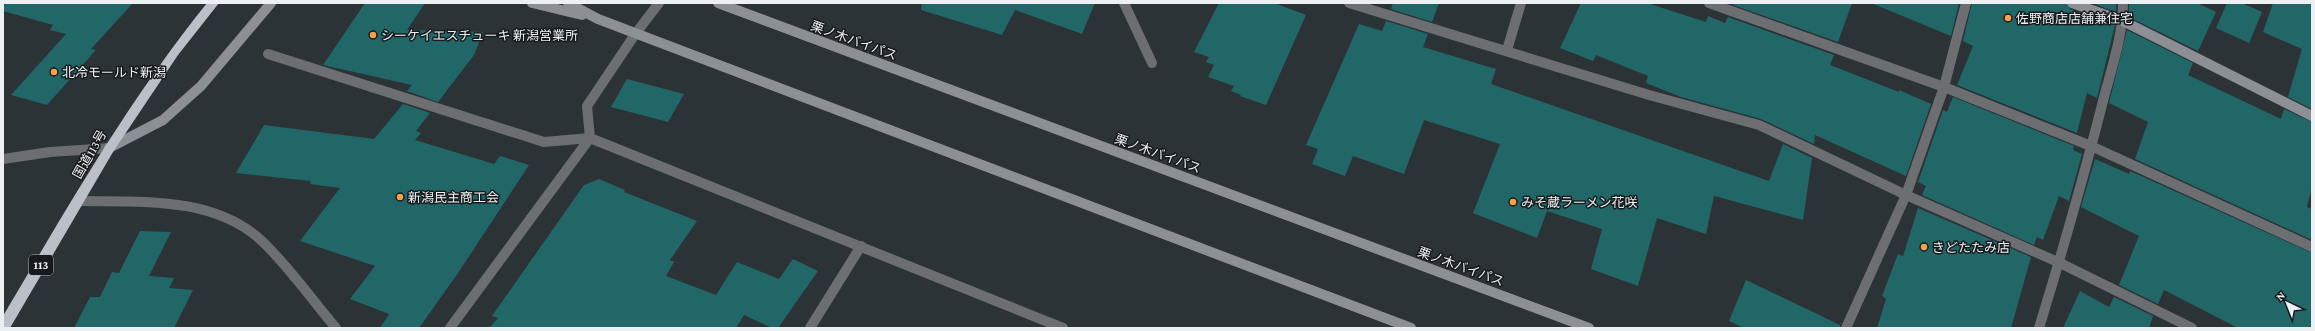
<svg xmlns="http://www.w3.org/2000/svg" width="2315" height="331" font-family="'Crimson Pro','Noto Sans JP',serif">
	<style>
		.building { fill: #226767 }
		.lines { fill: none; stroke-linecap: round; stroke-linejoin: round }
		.lane { stroke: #6c6e71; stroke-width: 10 }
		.street { stroke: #6c6e71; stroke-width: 10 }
		.secondary { stroke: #8c8f94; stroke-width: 10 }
		.highway { fill: #bbc0c8; fill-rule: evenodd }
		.poi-dot { fill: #f9a04c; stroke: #171a1c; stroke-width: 1.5 }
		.labels { text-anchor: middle; stroke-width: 3; stroke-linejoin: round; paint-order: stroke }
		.shield { fill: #171a1c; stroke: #acb0b2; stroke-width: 1 }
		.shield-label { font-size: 12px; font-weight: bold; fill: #ecf0f3 }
		.poi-label { font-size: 13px; fill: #ecf0f3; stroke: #171a1c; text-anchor: start }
		.street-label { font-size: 13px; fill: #ecf0f3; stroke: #171a1c }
	</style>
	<rect width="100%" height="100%" fill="#2b3336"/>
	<g class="building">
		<polygon points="5,3 133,3 91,49 96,50 47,105 11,95 66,34 50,30 53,25 3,11"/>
		<polygon points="365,3 425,3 407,30 483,32 474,55 438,102 407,91 412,85 323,65"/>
		<polygon points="922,3 1095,3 1082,34 1015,10 1002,35 921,10"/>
		<polygon points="1219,3 1274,3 1306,15 1266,105 1240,96 1241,95 1231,91 1234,86 1208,77 1214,65 1206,62 1209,57 1194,52"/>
		<polygon points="1393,3 1439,3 1432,22 1391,9"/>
		<polygon points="1581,3 1647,3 1706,22 1708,16 1725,23 1728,17 1834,55 1830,65 1899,92 1899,90 1931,104 1906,176 1815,135 1814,144 1761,119 1681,97 1646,83 1648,76 1596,55 1593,61 1560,48"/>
		<polygon points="1734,3 1852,3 1838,42 1733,5"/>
		<polygon points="1871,3 1959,3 1951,36"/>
		<polygon points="1972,3 2066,3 2070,9 2115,25 2097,98 2087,93 2077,133 1957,85 1973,46 1963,41"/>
		<polygon points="2092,3 2116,3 2116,12"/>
		<polygon points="2129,3 2197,3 2216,12 2198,51 2129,17"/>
		<polygon points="2227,3 2242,3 2262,12 2249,43 2216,28"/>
		<polygon points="2273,3 2312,3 2312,109 2288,97 2302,49 2263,32"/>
		<polygon points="1386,21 1428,34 1423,47 1496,69 1491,84 1769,181 1783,144 1812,158 1803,220 1714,196 1706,234 1657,218 1638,286 1591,269 1602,229 1547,211 1537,238 1473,213 1500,144 1424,120 1404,174 1353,156 1345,176 1312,164 1318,149 1306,145 1359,24 1382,31"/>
		<polygon points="2127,30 2193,63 2188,75 2281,119 2284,109 2312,122 2312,187 2307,207 2312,209 2312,240 2135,159 2148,122 2109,103"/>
		<polygon points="627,79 684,94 668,122 611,107"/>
		<polygon points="1953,97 2074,146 2073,150 2082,154 2069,201 2059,196 2043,240 2037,237 2034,245 1922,195 1926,186 1918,182 1943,110 1947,112"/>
		<polygon points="403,104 430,113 416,131 421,133 415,140 494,164 500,156 529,165 458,273 419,328 380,328 389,314 350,299 375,266 300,241 340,188 310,184 311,181 236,173 264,125 374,139"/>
		<polygon points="2095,159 2129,174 2130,171 2312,253 2312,328 2238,328 2164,290 2158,304 2119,285 2139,236 2081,207"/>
		<polygon points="599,179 625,190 624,192 697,221 670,260 674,262 666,276 716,295 737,262 779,279 793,259 818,271 778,328 772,328 744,315 736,328 489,328 498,318 492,316 584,185"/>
		<polygon points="1918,208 2031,257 2011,328 1877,328 1886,299 1882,296 1898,254 1903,256"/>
		<polygon points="140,231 171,232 149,276 174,278 169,288 193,290 174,328 74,328 90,297 100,297 112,272 119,273"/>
		<polygon points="1746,280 1840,325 1840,328 1744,328 1729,321"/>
		<polygon points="2080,291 2109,307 2114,297 2153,316 2149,328 2063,328"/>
	</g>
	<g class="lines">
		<g class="lane">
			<polyline points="590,138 587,106 636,33 659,3"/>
			<polyline points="3,159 50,152 109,148"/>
		</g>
		<g class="street">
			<polyline points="1124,3 1152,63"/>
			<polyline points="1349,3 1649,95 1759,125 1906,195 2060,263 2192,328"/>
			<polyline points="1709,3 1944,87 2091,146 2312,247"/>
			<polyline points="1507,50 1521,3"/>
			<polyline points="268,54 544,142 590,138 1063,328"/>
			<path d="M79,201C141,202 215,196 263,242C290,268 312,300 336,328"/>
			<polyline points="450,328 590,138"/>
			<polyline points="810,328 861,246"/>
			<polyline points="1846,328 1906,195 1944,87 1966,3"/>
			<path d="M2039,328C2061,256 2082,183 2101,109C2109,75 2123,39 2123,3"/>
		</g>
		<g class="secondary">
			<polyline points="532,3 582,15"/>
			<polyline points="568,3 598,19 1411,328"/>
			<polyline points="718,3 1589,328"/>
			<polyline points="2072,3 2123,21 2312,116"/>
			<polyline points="109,148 163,120 201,86 271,3"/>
		</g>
		<path class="highway" d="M207,3H219L178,55L113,152L10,328H3V316C67,208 128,101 207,3Z"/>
	</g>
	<g class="poi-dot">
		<circle cx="2008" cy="18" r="4"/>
		<circle cx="373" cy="35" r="4"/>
		<circle cx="54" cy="72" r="4"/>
		<circle cx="400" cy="197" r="4"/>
		<circle cx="1513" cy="202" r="4"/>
		<circle cx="1924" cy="247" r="4"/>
	</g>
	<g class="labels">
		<rect class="shield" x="29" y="255" width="24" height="20" rx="3"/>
		<g class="shield-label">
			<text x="41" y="269">113</text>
		</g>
		<g class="poi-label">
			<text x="2016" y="23">佐野商店店舗兼住宅</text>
			<text x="381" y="40">シーケイエスチューキ 新潟営業所</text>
			<text x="62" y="77">北冷モールド新潟</text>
			<text x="408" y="202">新潟民主商工会</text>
			<text x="1521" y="207">みそ蔵ラーメン花咲</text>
			<text x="1932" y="252">きどたたみ店</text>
		</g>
		<g class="street-label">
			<text transform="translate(854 40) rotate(20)" y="5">栗ノ木バイパス</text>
			<text transform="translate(1158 153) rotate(20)" y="5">栗ノ木バイパス</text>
			<text transform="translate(89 154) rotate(-60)" y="5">国道113号</text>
			<text transform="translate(1461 266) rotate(20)" y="5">栗ノ木バイパス</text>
		</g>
	</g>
	<rect width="2315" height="331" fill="none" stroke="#ecf0f3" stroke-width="8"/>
	<g transform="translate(2287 303) rotate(317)" stroke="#171a1c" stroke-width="3" paint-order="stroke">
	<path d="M0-3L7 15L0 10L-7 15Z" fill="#ecf0f3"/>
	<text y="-6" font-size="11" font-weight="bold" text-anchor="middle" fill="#ecf0f3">N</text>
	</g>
</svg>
